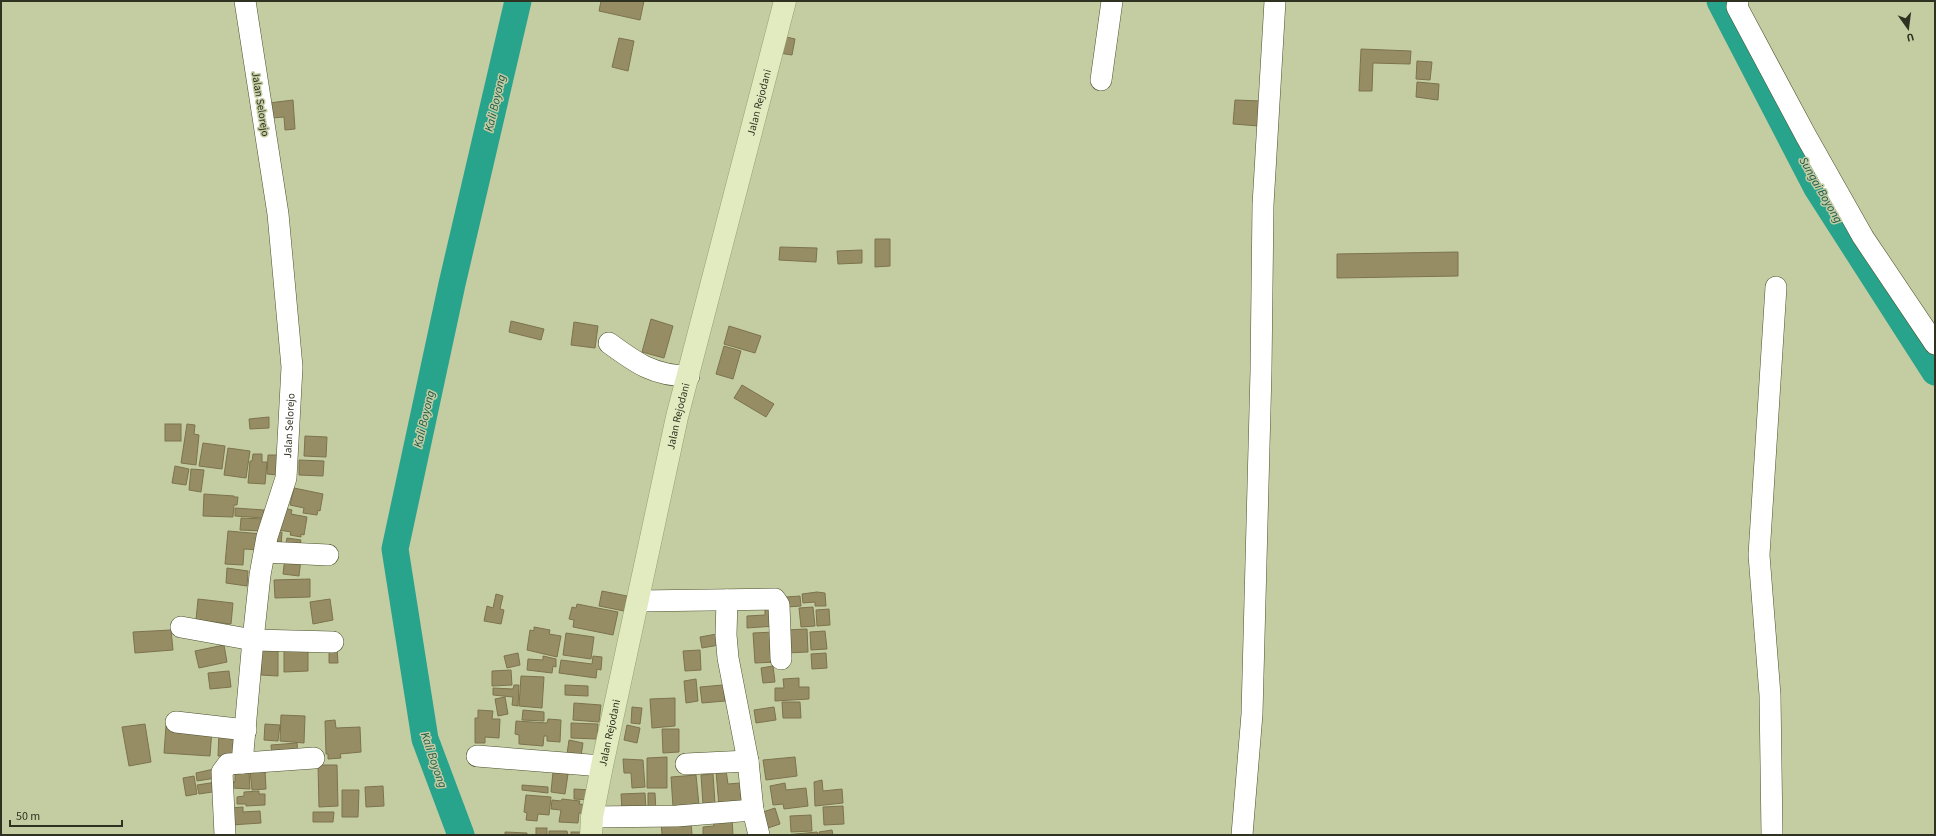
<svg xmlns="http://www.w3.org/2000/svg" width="1936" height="836" font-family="'Source Sans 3',sans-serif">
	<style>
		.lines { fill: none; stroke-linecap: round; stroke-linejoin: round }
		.river { stroke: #28a38c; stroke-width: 27 }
		.building { fill: #968d65; stroke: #7c734c }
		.minor-casing { stroke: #4b512c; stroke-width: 22 }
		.major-casing { stroke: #97a06c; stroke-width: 23 }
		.minor { stroke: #fff; stroke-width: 21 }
		.major { stroke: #e2eabf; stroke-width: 22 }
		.labels { text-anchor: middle; stroke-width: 3; stroke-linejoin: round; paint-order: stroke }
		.street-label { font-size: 11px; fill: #2f3221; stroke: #c4cca2 }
		.water-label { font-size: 12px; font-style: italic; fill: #18584b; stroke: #c4cca2 }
	</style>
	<rect width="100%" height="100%" fill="#c4cca2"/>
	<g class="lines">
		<g class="river">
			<polyline points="1720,1 1817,188 1935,372"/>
			<polyline points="461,835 425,739 395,549 452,284 518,1"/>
		</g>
	</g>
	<g class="building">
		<polygon points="601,1 644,1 640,20 599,11"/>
		<polygon points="782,36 795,39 792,55 779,53"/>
		<polygon points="619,38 634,41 628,71 612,67"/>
		<polygon points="1361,49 1411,51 1410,64 1373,63 1372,91 1359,91"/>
		<polygon points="1417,61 1432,62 1430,80 1416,79"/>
		<polygon points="1417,82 1439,84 1438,100 1416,97"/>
		<polygon points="293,100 295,129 285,130 284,117 271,118 269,103"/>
		<polygon points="1235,100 1261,101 1259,126 1233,124"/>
		<polygon points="875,239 890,239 890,266 875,267"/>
		<polygon points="780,247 817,248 816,262 779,260"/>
		<polygon points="862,250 862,263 838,264 837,251"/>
		<polygon points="1458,252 1458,276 1337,278 1337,254"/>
		<polygon points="651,319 673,326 664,358 642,352"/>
		<polygon points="511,321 544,329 541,340 509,332"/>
		<polygon points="574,322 598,326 595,348 571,345"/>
		<polygon points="729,326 761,336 755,353 724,344"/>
		<polygon points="724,346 741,351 733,379 716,374"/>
		<polygon points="742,385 774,404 766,417 734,398"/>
		<polygon points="269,417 269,428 250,429 249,419"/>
		<rect x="165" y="424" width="16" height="17"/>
		<polygon points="187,424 195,425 194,434 199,435 196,465 181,463"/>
		<polygon points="305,436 327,437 326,457 304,456"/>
		<polygon points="203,443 225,446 222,469 199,466"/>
		<polygon points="228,448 250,451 246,478 224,475"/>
		<polygon points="253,454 262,454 262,462 267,462 265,484 248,483 250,461 252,461"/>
		<polygon points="268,455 279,455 277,475 267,474"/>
		<polygon points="299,460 324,461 323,476 299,475"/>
		<polygon points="175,466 189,469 186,485 172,483"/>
		<polygon points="191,469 204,470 201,492 189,490"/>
		<polygon points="294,488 323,494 320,511 318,510 317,515 303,513 304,508 290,505"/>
		<polygon points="204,494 234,496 234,497 238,497 237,505 234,505 233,517 203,516"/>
		<polygon points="235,508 264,510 263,518 235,516"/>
		<polygon points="284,508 292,510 291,514 307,517 304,535 301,534 301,537 290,535 291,532 279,530"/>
		<polygon points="241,518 263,519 262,531 240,530"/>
		<polygon points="228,531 262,534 261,550 244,549 243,565 225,564"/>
		<polygon points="270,532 282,532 281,548 270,548"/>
		<polygon points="287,538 301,540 299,550 285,548"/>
		<polygon points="285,557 301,559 299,576 283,574"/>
		<polygon points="227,568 248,571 247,586 226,583"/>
		<polygon points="310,579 310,597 275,598 274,580"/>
		<polygon points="602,591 627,596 624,611 599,606"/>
		<polygon points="817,592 825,593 826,606 815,606 815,602 803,603 802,594"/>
		<polygon points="496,594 503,596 500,609 504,610 501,624 484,621 487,606 493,608"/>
		<polygon points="800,596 801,606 787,607 786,597"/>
		<polygon points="198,599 233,603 231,624 196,620"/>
		<polygon points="330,599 333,620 313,624 310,602"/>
		<polygon points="577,604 618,612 613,635 573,627 574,620 569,619 572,607 576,608"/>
		<polygon points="765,605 771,605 775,626 747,628 747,616 765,615"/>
		<polygon points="813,607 815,626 801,627 799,608"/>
		<polygon points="829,609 830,625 817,626 816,610"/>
		<polygon points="534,627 550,630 549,634 561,636 557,657 527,650 530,630 534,631"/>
		<polygon points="807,629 808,652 786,653 785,630"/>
		<polygon points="171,630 173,650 135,653 133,632"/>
		<polygon points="825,631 827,649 811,650 810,632"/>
		<polygon points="775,632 777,662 755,663 753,633"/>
		<polygon points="566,633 594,637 591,659 563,655"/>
		<polygon points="717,634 719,645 702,648 700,637"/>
		<polygon points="224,645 227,662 199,668 195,651"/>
		<polygon points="329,647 337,647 338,663 329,663"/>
		<polygon points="261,648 278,648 278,676 261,675"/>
		<polygon points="284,648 308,648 308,671 284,672"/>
		<polygon points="700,650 701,670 685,671 683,651"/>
		<polygon points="518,653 520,665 507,668 504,656"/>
		<polygon points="826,653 827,668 812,669 811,654"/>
		<polygon points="543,656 556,659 556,667 553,666 552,673 527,670 528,659 543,660"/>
		<polygon points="593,656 602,657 601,670 597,669 596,678 559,673 561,660 592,664"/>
		<polygon points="773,666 775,682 763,683 761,668"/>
		<polygon points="511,670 512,685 492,686 492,671"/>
		<polygon points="229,671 231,687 210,689 208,673"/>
		<polygon points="521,676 544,677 542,708 519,706"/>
		<polygon points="799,678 799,687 809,687 809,699 775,701 775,688 784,688 783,679"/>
		<polygon points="696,679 698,701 686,703 684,681"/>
		<polygon points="514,685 519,685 518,706 512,705 513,697 493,695 493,688 513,689"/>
		<polygon points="565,685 588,686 588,696 565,695"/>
		<polygon points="723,685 725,701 702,703 700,687"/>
		<polygon points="505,697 508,714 498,716 495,699"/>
		<polygon points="675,698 675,726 652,728 650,699"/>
		<polygon points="782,702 800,702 801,718 783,718"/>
		<polygon points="574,703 601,705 599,722 573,720"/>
		<polygon points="632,707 642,708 640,724 631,723"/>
		<polygon points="774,707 776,720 756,723 754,710"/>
		<polygon points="478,710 493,711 492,719 500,719 499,738 485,737 485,743 475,743 475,718 478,718"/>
		<polygon points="523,710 544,712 544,721 522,720"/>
		<polygon points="281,715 305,716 304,743 280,741"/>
		<polygon points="548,719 561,720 560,742 547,741 547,736 544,736 543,746 519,744 519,735 515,734 516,721 547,723"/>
		<polygon points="335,720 336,728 360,727 361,752 340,754 341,758 328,759 328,754 326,754 325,721"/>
		<polygon points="571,723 598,724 597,739 571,738"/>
		<polygon points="145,724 151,762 129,766 122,727"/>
		<polygon points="265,724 280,725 278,741 264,740"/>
		<polygon points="627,725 640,728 637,743 624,740"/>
		<polygon points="166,726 212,729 210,756 164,753"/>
		<polygon points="662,729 679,729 679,752 663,753"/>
		<polygon points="219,731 238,732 236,757 218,756"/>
		<polygon points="569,740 583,743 581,756 567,754"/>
		<polygon points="297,743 298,755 272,757 271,745"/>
		<polygon points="667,757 667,788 647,788 647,758"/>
		<polygon points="795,757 797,776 766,780 763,760"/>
		<polygon points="623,759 643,760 645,787 632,788 631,773 624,773"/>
		<polygon points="318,765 337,765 338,806 319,807"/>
		<polygon points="214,769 216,778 197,781 196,773"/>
		<polygon points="265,770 266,789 252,790 250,771"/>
		<polygon points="726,770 728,784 740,783 742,804 719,807 716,771"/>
		<polygon points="249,772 250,789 232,788 231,782 235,782 235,773"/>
		<polygon points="553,772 568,774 565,794 551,792"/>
		<polygon points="713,774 715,803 703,805 701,775"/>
		<polygon points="696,775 699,805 673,807 671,777"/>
		<polygon points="194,776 197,794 186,796 183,778"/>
		<polygon points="822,780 823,791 842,789 843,803 815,806 814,782"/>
		<polygon points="217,782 219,791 199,794 197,785"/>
		<polygon points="785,783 786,790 806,788 808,806 784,809 783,804 773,805 770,786"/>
		<polygon points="522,785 548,787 548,793 522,790"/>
		<polygon points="383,786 384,806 366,807 365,787"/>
		<polygon points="574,789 590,790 590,800 574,799"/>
		<polygon points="342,790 359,790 358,817 342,817"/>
		<polygon points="259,791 259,794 265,794 265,805 246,806 246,804 237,804 237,797 244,796 244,792"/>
		<polygon points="645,793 646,810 622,810 621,794"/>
		<polygon points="648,793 655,793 656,813 648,814"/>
		<polygon points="526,795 551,797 549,815 538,814 537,821 526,820 527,813 524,812"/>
		<polygon points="562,799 580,801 579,804 590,805 589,814 579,813 578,823 559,822 561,810 551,809 552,800 561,801"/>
		<polygon points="843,806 844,824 824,825 823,807"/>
		<polygon points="243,807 243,812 260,811 261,823 231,825 231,808"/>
		<polygon points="775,808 780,824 765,829 760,813"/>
		<polygon points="313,812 334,812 333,822 313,822"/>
		<polygon points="811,815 812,831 791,832 790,816"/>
		<polygon points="732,819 733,835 703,835 703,827 714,826 713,821"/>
		<polygon points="661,821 691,821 692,835 662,835"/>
		<rect x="536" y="828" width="11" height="7"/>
		<polygon points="832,830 833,835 819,835 819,832"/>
		<polygon points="549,831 567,831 568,835 549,835"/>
		<polygon points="505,832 527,833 527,835 505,835"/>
		<rect x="571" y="832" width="13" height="3"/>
		<polygon points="817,832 818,835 785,835"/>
	</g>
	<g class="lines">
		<defs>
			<g id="minor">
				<polyline points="1738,1 1737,7 1806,136 1863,237 1935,344"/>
				<polyline points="1101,80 1112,1"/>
				<path d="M609,343C636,363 654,376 689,376"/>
				<polyline points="265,552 328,555"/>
				<polyline points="727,600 726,635 728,658 748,761 753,810"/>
				<polyline points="639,601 775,599 779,605 781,659"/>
				<polyline points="181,627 253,640 333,642"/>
				<polyline points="176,722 246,730"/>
				<polyline points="477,756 602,766"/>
				<polyline points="242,763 314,758"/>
				<polyline points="686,764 748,761"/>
				<polyline points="592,817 677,816 753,810 759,835"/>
				<path id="s1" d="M225,835L222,772L228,764L242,763L253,640L260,575L267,537L286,478L292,367L278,214L245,1"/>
				<polyline points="1242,835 1252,714 1261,371 1263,205 1275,1"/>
				<polyline points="1772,835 1770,695 1759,555 1776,287"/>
			</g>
			<g id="major">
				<path id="s2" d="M591,835L592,817L602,766L677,417L785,1"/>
			</g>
		</defs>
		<use href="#minor" class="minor-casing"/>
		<use href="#major" class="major-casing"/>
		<use href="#minor" class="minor"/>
		<use href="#major" class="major"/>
	</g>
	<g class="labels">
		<g class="street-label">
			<text dy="4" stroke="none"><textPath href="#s2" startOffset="752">Jalan Rejodani</textPath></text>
			<text transform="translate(261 104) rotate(81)" y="4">Jalan Selorejo</text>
			<text dy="4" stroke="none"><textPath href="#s2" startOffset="428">Jalan Rejodani</textPath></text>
			<text dy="4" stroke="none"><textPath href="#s1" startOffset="429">Jalan Selorejo</textPath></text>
			<text dy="4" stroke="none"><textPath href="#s2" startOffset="104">Jalan Rejodani</textPath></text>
		</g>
		<g class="water-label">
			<text transform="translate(495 103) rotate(-77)" y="4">Kali Boyong</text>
			<text transform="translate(1821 190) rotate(60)" y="4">Sungai Boyong</text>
			<text transform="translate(424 419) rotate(-77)" y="4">Kali Boyong</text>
			<text transform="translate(434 760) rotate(71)" y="4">Kali Boyong</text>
		</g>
	</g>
	<rect width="1936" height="836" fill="none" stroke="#2f3221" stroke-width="4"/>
	<g transform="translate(1908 28) rotate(166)" stroke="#c4cca2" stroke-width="3" paint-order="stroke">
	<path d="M0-3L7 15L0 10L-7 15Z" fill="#2f3221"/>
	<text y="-6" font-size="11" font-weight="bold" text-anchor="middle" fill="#2f3221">U</text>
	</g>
	<path d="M10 820v6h112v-6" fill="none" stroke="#2f3221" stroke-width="2"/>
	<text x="16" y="820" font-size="12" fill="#2f3221" stroke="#c4cca2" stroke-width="3" paint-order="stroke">50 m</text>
</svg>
